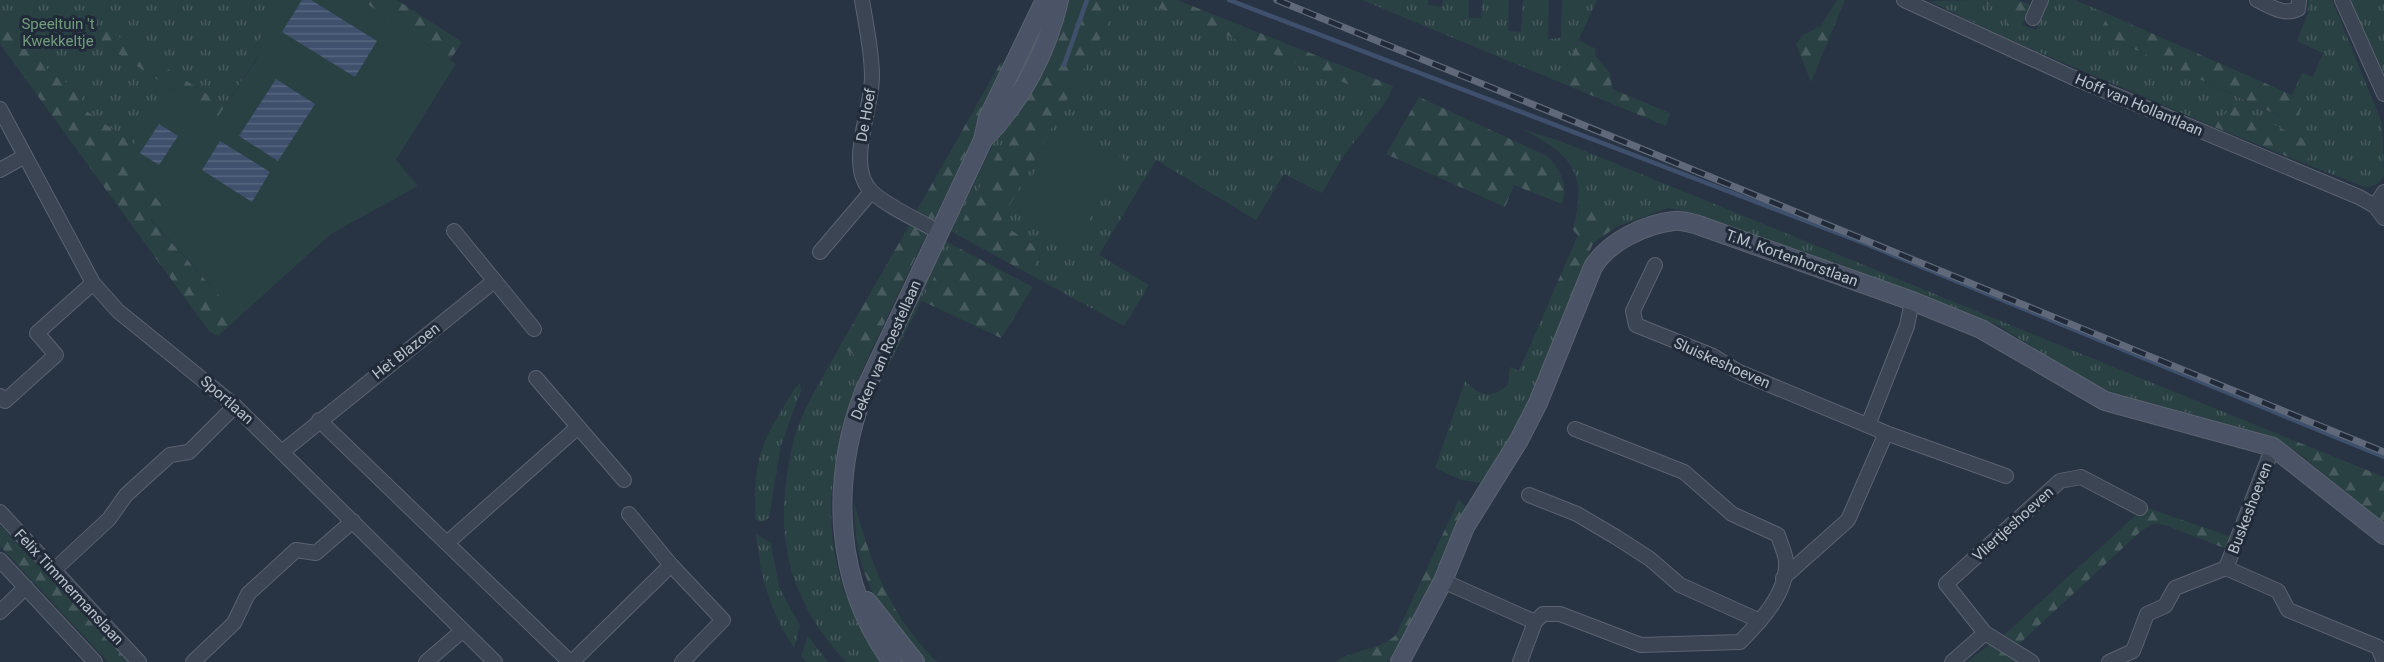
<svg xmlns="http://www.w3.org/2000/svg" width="2384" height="662" font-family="Roboto,sans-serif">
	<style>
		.grass { fill: url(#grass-tufts) }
		.forest { fill: url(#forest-firs) }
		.pitch { fill: #2a4144 }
		.water { fill: url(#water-rules) }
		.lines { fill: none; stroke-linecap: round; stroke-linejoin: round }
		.stream { stroke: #3e506c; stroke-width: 4.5 }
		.street-casing { stroke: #5b6370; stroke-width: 16 }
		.secondary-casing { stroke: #5b6370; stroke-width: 20 }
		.street { stroke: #3c4553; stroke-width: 14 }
		.secondary { stroke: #4a5466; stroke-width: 18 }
		.rail-casing { stroke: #5f697a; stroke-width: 7 }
		.rail { stroke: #212a38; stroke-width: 4.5; stroke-dasharray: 14; stroke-linecap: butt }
		.labels { text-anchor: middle; stroke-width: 6; stroke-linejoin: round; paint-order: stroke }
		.park-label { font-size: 15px; fill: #719d7c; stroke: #212a38 }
		.street-label { font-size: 15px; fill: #bac1cc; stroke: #212a38 }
	</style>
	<defs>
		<pattern id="grass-tufts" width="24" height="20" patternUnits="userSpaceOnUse" patternTransform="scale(1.5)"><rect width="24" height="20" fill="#2a4144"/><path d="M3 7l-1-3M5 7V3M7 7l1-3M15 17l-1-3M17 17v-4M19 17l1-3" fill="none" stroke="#475b5e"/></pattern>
		<pattern id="forest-firs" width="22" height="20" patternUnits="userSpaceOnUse" patternTransform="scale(1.5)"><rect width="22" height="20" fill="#2a4144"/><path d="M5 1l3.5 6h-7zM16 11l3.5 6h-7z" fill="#475b5e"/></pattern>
		<pattern id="water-rules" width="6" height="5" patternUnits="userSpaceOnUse" patternTransform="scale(1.5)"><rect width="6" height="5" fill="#3e506c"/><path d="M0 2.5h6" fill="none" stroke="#586780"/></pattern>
	</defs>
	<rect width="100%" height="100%" fill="#283343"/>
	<g class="grass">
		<polygon points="0,0 285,0 252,51 258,56 225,106 100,25 90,30 96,39 170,88 135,145 78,105 84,95 46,68 0,6"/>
		<polygon points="1063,0 1076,0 956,234 951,231"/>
		<polygon points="1121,0 1139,0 1387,100 1342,158 1322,193 1284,174 1256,220 1156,160 1099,255 1149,285 1124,326 1029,274 1041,252 1040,249 1000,223"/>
		<polygon points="1362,0 1428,0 1428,5 1442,7 1443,0 1469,0 1469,18 1481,18 1482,0 1509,0 1508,31 1521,32 1523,0 1549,0 1548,39 1561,38 1562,0 1597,0 1559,82"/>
		<polygon points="1980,0 2009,15 2004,37 1929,1"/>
		<path d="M2049,0H2075L2108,14L2102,28L2106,36L2283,118L2302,105L2292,95L2302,73L2313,77L2323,53L2297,41L2308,13V0H2332L2382,123L2384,174C2380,184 2375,186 2365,187L2306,164L2310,150L2306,140L2234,106L2212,126L2015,42L2022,25L2036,30Z"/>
		<polygon points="2349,0 2384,0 2384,83"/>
		<path d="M1522,129L1560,141L2273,432L2272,436L2111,392L2062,366L1998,325L1685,211L1668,208L1616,227L1607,209L1596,205L1576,216C1586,166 1563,151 1522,129Z"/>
		<polygon points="946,242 951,244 879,384 876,380"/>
		<path d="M1555,288L1573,296L1520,425L1482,483L1461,480L1435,468L1465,381C1480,397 1491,399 1508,385L1510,367L1519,371Z"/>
		<path d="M840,346L866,362C832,438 814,534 854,613C863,631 875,646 887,662H846C797,609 777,554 786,482C789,462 792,442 799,424C810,397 826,371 840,346Z"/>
		<path d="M800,383L801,391L781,445L769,518L762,522L755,519C755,496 754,472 762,450C769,428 784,407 795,388Z"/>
		<path d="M756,534L771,543L779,587L800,626L794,648C770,612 760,576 756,534Z"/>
		<polygon points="808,636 828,662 807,662 801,656"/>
	</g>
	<g class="forest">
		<polygon points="361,0 397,0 462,42 450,60"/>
		<polygon points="1076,0 1121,0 1000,223 1040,249 1041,252 1029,274 956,234"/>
		<polygon points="1139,0 1177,0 1393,86 1387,100"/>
		<polygon points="1837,0 1845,0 1811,82 1796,44 1803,35 1821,26"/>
		<polygon points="1980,0 2018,0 2031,5 2015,42 2004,37 2009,15"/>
		<polygon points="0,6 46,68 84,95 78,105 135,145 125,161 164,207 151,220 239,317 218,336 209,331 192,308 0,44"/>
		<polygon points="2108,14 2292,95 2302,105 2298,118 2284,118 2106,36 2102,28"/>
		<polygon points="100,25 225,106 217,119 96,39 89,30"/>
		<polygon points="1579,40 1596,49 1595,55 1610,73 1612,89 1670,113 1666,126 1559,82"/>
		<polygon points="1001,62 1008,66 933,221 916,212"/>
		<path d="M1419,97L1547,156C1561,170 1568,184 1562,204L1514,185L1505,207L1386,154Z"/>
		<polygon points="2234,106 2306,140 2310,150 2306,164 2212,126"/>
		<polygon points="1596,205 1607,209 1616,227 1593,243 1573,296 1555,288 1578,235 1573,230 1576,216"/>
		<polygon points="911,222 928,231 866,362 840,346"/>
		<polygon points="951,244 1033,287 1001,338 922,301"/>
		<polygon points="2273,432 2384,477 2384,524 2300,454 2272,436"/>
		<path d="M1459,499L1468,510L1466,518L1395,655L1387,662H1335C1355,649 1378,651 1396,635Z"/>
		<path d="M854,502C872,566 889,614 937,662H925C876,604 856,581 854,502Z"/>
		<polygon points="2145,507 2234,538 2229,550 2165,525 2153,524 2141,531 2019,644 2004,635"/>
		<polygon points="0,525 129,662 108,662 0,546"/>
		<polygon points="1990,644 1993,645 2019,662 1967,662"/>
	</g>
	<g class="pitch">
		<polygon points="285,0 361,0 456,64 396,160 418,186 331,234 239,317 151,219 164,207 125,161 170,88 217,118 258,57 252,51"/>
		<polygon points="1063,123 1124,159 1075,244 1014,208"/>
	</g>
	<g class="water">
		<polygon points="302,0 311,0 377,41 355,77 282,32"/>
		<polygon points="276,79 315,104 278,161 239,136"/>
		<polygon points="159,124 178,136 159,165 140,153"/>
		<polygon points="220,141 270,172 252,202 202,170"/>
	</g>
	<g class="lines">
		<g class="stream">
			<polyline points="1229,0 1866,244 2384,457"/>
			<polyline points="1064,65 1087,0"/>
		</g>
		<defs>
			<g id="street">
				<path d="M862,0C866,25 872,52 872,77C872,110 845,167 872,192C888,207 920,221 939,232"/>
				<polyline points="1904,0 2072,77 2359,197 2375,206 2384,218"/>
				<path d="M2257,0C2270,6 2284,16 2298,9L2299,0"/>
				<polyline points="2342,0 2384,94"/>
				<polyline points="2033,18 2041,0"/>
				<polyline points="0,109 93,283 118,311 235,406 495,662"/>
				<polyline points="0,170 25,156"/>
				<polyline points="2375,206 2384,192"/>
				<polyline points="454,231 534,329"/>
				<polyline points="820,252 871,192"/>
				<polyline points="1655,265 1633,311 1636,325 1713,356 1739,372 1886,433 2006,476"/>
				<polyline points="536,378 624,480"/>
				<polyline points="0,396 5,401 56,355 37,333 93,283"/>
				<polyline points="319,420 570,662"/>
				<polyline points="1868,425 1907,326 1912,301"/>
				<polyline points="282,452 493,282"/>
				<polyline points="1529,495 1577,514 1616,537 1650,559 1680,585 1760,621"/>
				<polyline points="0,512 139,662"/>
				<polyline points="629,514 671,565 723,620 682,662"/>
				<polyline points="447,543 578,427"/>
				<polyline points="0,560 95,662"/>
				<polyline points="2226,568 2273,447"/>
				<polyline points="54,570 109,519 126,495 170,455 189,452 235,406"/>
				<polyline points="1783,578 1848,520 1886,433"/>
				<polyline points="1443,581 1535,622"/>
				<polyline points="0,612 26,587"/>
				<polyline points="1985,633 1946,584 2060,481 2081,477 2140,508"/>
				<polyline points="193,662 234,623 248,594 296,550 316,553 353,521"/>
				<polyline points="426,662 462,631"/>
				<polyline points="572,662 671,565"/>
				<path d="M1520,662L1535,622L1543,614H1560L1641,645L1740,642C1759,623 1788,593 1786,562C1786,554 1780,543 1778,535L1732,514L1684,472L1575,429"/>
				<polyline points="1952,662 1985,633 2032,662"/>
				<polyline points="2109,662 2133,651 2147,614 2165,606 2175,588 2226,568 2278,591 2288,610 2378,647 2384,662"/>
			</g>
			<g id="secondary">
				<path d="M983,140C1021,102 1047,52 1059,0"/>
				<polyline points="867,601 915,662"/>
				<path d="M892,662C834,583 830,481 864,392L983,140L988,118L1045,0"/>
				<path d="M1400,662L1443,581L1465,527L1519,440L1538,403L1593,267C1608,242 1645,224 1674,221C1682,220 1690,223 1698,225L1912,301L1981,329L2105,401L2273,447L2384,535"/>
			</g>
		</defs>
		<use href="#street" class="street-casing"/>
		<use href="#secondary" class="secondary-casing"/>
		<use href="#street" class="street"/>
		<use href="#secondary" class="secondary"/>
		<defs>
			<polyline id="rail" points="1277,0 2384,452"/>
		</defs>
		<use href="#rail" class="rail-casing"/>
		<use href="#rail" class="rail"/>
	</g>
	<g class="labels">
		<g class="park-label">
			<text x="58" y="29">Speeltuin 't<tspan x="58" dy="17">Kwekkeltje</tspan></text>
		</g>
		<g class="street-label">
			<text transform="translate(2139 105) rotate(23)" y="5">Hoff van Hollantlaan</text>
			<text transform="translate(866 115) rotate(-80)" y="5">De Hoef</text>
			<text transform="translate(1792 258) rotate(20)" y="5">T.M. Kortenhorstlaan</text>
			<text transform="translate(886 350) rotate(-66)" y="5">Deken van Roestellaan</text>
			<text transform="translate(406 351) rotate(-38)" y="5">Het Blazoen</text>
			<text transform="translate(1722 363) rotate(24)" y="5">Sluiskeshoeven</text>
			<text transform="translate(227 400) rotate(41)" y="5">Sportlaan</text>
			<text transform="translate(2250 508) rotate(-69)" y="5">Buskeshoeven</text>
			<text transform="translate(2013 524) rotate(-42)" y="5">Vliertjeshoeven</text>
			<text transform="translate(69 587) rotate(47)" y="5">Felix Timmermanslaan</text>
		</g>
	</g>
</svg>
